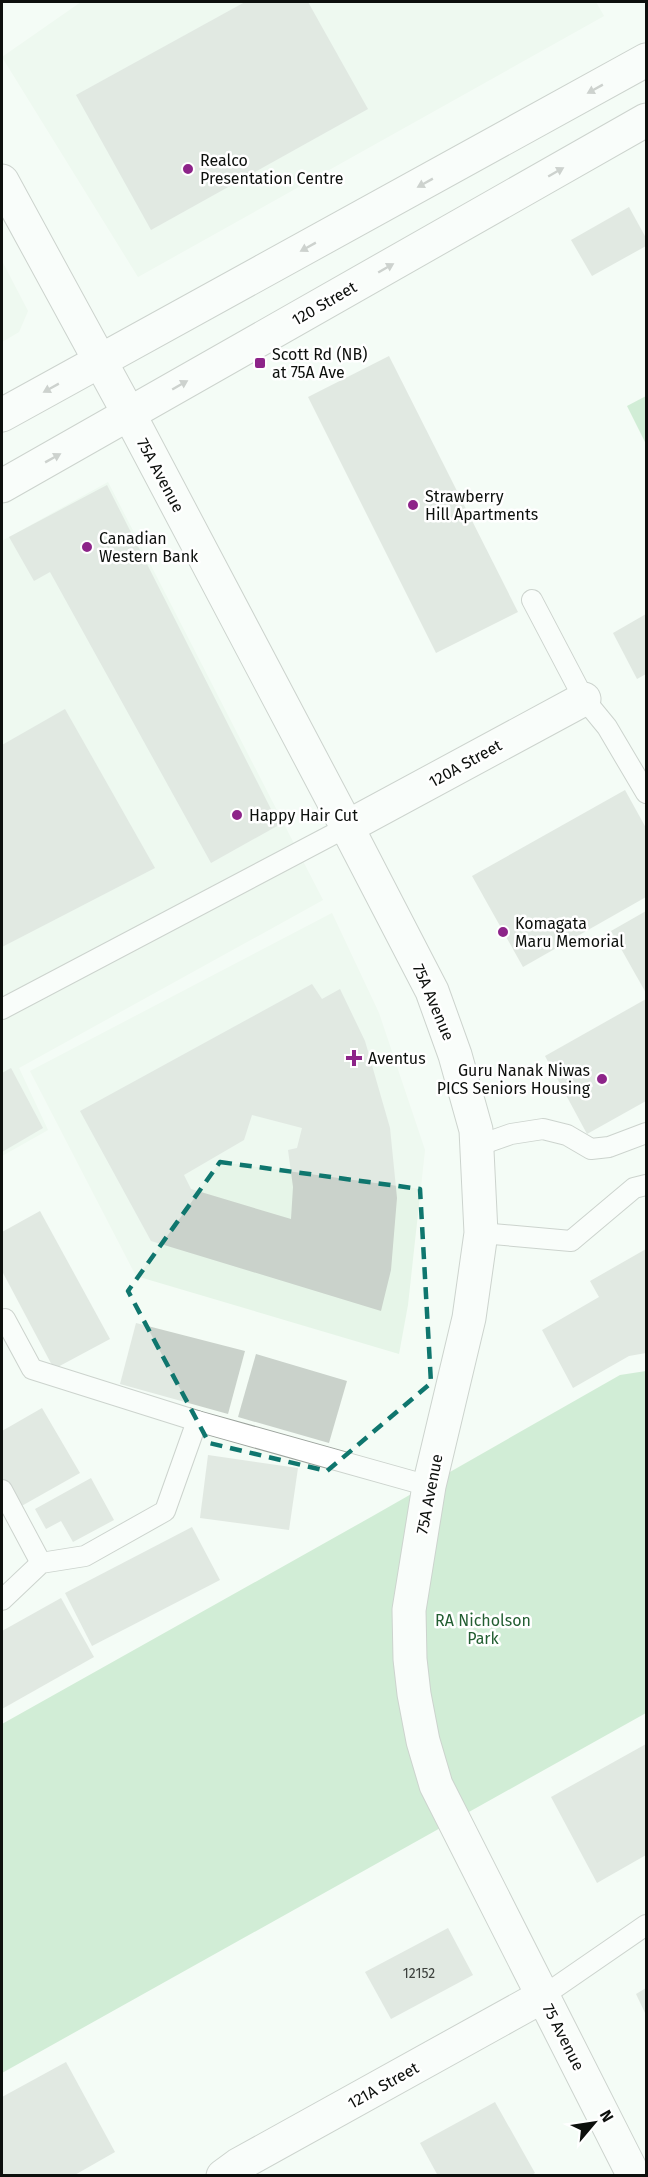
<svg xmlns="http://www.w3.org/2000/svg" width="648" height="2177" font-family="'Fira Sans',sans-serif">
	<style>
		.built { fill: #e6f5e8 }
		.green { fill: #a7dbb0 }
		.building { fill: #cad2cb; fill-rule: evenodd }
		.lines { fill: none; stroke-linecap: round; stroke-linejoin: round }
		.service-casing { stroke: #9ca39d; stroke-width: 22 }
		.minor-casing { stroke: #9ca39d; stroke-width: 35 }
		.tertiary-casing { stroke: #9ca39d; stroke-width: 35 }
		.secondary-casing { stroke: #9ca39d; stroke-width: 35 }
		.service { stroke: #fff; stroke-width: 20 }
		.minor { stroke: #fff; stroke-width: 33 }
		.tertiary { stroke: #fff; stroke-width: 33 }
		.secondary { stroke: #fff; stroke-width: 33 }
		.oneway { fill: #9e9f9e }
		.marked { fill: none; stroke: #0f766e; stroke-width: 4.5; stroke-dasharray: 12 8; stroke-linejoin: round }
		.poi-dot { fill: #8d2489; stroke: #fff; stroke-width: 2 }
		.labels { text-anchor: middle; stroke-width: 5; stroke-linejoin: round; paint-order: stroke }
		.number-label { font-size: 14px; fill: #3c403c }
		.poi-label { font-size: 16px; fill: #0d100d; stroke: #fff; text-anchor: start }
		.street-label { font-size: 16px; fill: #0d100d; stroke: #fff }
		.park-label { font-size: 16px; fill: #235e32; stroke: #fff }
	</style>
	<rect width="100%" height="100%" fill="#f4fcf5"/>
	<g class="built">
		<polygon points="81,2 596,2 604,16 138,277 2,57"/>
		<polygon points="2,261 28,311 19,332 2,342"/>
		<polygon points="108,482 323,900 19,1068 48,1130 2,1156 2,541"/>
		<polygon points="332,913 379,1013 425,1150 408,1305 399,1354 136,1276 30,1071"/>
	</g>
	<g class="green">
		<polygon points="646,396 646,444 627,406"/>
		<polygon points="646,1371 646,1713 2,2073 2,1724 371,1517 620,1375"/>
	</g>
	<g class="building">
		<polygon points="245,2 308,2 368,109 151,230 76,95"/>
		<polygon points="629,207 646,238 646,246 592,276 571,240"/>
		<polygon points="389,356 518,612 436,653 308,397"/>
		<polygon points="107,485 279,825 211,863 50,572 34,581 9,537"/>
		<polygon points="646,614 646,674 637,679 613,633"/>
		<polygon points="65,709 155,868 2,947 2,745"/>
		<polygon points="625,790 646,828 646,897 523,967 472,876"/>
		<polygon points="646,911 646,993 611,931"/>
		<path d="M312,984L322,999L340,989L365,1041L390,1128L397,1198L391,1270L381,1311L151,1241L80,1111ZM252,1115L302,1128L297,1148L288,1150L293,1187L291,1219L191,1189L184,1175L244,1140Z"/>
		<polygon points="646,999 646,1101 587,1134 545,1056"/>
		<polygon points="11,1068 43,1128 2,1152 2,1073"/>
		<polygon points="40,1211 110,1339 54,1369 2,1271 2,1232"/>
		<polygon points="646,1249 646,1353 629,1356 573,1388 542,1330 599,1297 590,1281"/>
		<polygon points="136,1323 245,1351 228,1414 120,1384"/>
		<polygon points="256,1354 347,1381 329,1443 238,1417"/>
		<polygon points="42,1408 80,1473 18,1508 2,1479 2,1431"/>
		<polygon points="208,1455 298,1468 289,1530 200,1518"/>
		<polygon points="91,1478 114,1520 73,1542 61,1521 46,1529 35,1509"/>
		<polygon points="192,1527 220,1580 92,1646 65,1593"/>
		<polygon points="61,1598 94,1657 2,1709 2,1631"/>
		<polygon points="646,1744 646,1855 597,1883 551,1797"/>
		<polygon points="448,1928 473,1975 391,2019 365,1972"/>
		<polygon points="646,1988 646,2015 636,1994"/>
		<polygon points="66,2062 115,2152 73,2176 2,2176 2,2097"/>
		<polygon points="495,2102 535,2173 530,2176 438,2176 420,2143"/>
	</g>
	<g class="lines">
		<defs>
			<g id="service">
				<polyline points="532,600 584,699 607,727 646,793"/>
				<polyline points="2,1009 347,827"/>
				<polyline points="477,1146 511,1134 543,1129 567,1135 591,1149 609,1147 646,1133"/>
				<polyline points="481,1233 571,1241 634,1188 646,1185"/>
				<polyline points="2,1320 5,1319 32,1369 197,1421 429,1486"/>
				<polyline points="2,1490 41,1563"/>
				<polyline points="2,1600 41,1563 85,1556 165,1511 197,1421"/>
				<polyline points="543,1996 646,1925"/>
			</g>
			<g id="minor">
				<polyline points="2,181 129,414"/>
				<polyline points="347,827 584,699"/>
			</g>
			<g id="tertiary">
				<polyline points="129,414 347,827 432,991 455,1055 476,1130 481,1233 469,1318 429,1486 409,1610 410,1659 414,1694 423,1741 436,1785 634,2176"/>
				<polyline points="223,2176 238,2165 543,1996"/>
			</g>
			<g id="secondary">
				<polyline points="2,415 646,60"/>
				<polyline points="2,486 646,120"/>
			</g>
		</defs>
		<use href="#service" class="service-casing"/>
		<use href="#minor" class="minor-casing"/>
		<use href="#tertiary" class="tertiary-casing"/>
		<use href="#secondary" class="secondary-casing"/>
		<use href="#service" class="service"/>
		<use href="#minor" class="minor"/>
		<use href="#tertiary" class="tertiary"/>
		<use href="#secondary" class="secondary"/>
	</g>
	<defs><path id="oneway-solid" d="M-6-.8H1V-3.2L6.5 0L1 3.2V.8H-6Z" transform="scale(1.5)"/></defs>
	<g class="oneway">
		<use href="#oneway-solid" transform="translate(595 89) rotate(151)"/>
		<use href="#oneway-solid" transform="translate(556 172) rotate(-30)"/>
		<use href="#oneway-solid" transform="translate(425 183) rotate(151)"/>
		<use href="#oneway-solid" transform="translate(308 247) rotate(151)"/>
		<use href="#oneway-solid" transform="translate(386 268) rotate(-30)"/>
		<use href="#oneway-solid" transform="translate(180 385) rotate(-30)"/>
		<use href="#oneway-solid" transform="translate(51 388) rotate(151)"/>
		<use href="#oneway-solid" transform="translate(53 458) rotate(-29)"/>
	</g>
	<path d="M0 0H648V2177H0ZM220,1162L420,1189L431,1383L327,1471L209,1443L128,1291Z" fill="#f4fcf5" fill-opacity=".55" fill-rule="evenodd"/>
	<path class="marked" d="M220,1162L420,1189L431,1383L327,1471L209,1443L128,1291Z"/>
	<g class="poi-dot">
		<circle cx="188" cy="169" r="6"/>
		<rect x="254" y="357" width="12" height="12" rx="3"/>
		<circle cx="413" cy="505" r="6"/>
		<circle cx="87" cy="547" r="6"/>
		<circle cx="237" cy="815" r="6"/>
		<circle cx="503" cy="932" r="6"/>
		<path d="M351 1049h6v6h6v6h-6v6h-6v-6h-6v-6h6z"/>
		<circle cx="602" cy="1079" r="6"/>
	</g>
	<g class="labels">
		<g class="number-label">
			<text x="419" y="1978">12152</text>
		</g>
		<g class="poi-label">
			<text x="200" y="166">Realco<tspan x="200" dy="18">Presentation Centre</tspan></text>
			<text x="272" y="360">Scott Rd (NB)<tspan x="272" dy="18">at 75A Ave</tspan></text>
			<text x="425" y="502">Strawberry<tspan x="425" dy="18">Hill Apartments</tspan></text>
			<text x="99" y="544">Canadian<tspan x="99" dy="18">Western Bank</tspan></text>
			<text x="249" y="821">Happy Hair Cut</text>
			<text x="515" y="929">Komagata<tspan x="515" dy="18">Maru Memorial</tspan></text>
			<text x="368" y="1064">Aventus</text>
			<text x="590" y="1076" text-anchor="end">Guru Nanak Niwas<tspan x="590" dy="18">PICS Seniors Housing</tspan></text>
		</g>
		<g class="street-label">
			<text transform="translate(324 303) rotate(-30)" y="6">120 Street</text>
			<text transform="translate(161 475) rotate(62)" y="6">75A Avenue</text>
			<text transform="translate(465 763) rotate(-29)" y="6">120A Street</text>
			<text transform="translate(434 1002) rotate(67)" y="6">75A Avenue</text>
			<text transform="translate(429 1494) rotate(-79)" y="6">75A Avenue</text>
			<text transform="translate(564 2037) rotate(63)" y="6">75 Avenue</text>
			<text transform="translate(383 2085) rotate(-29)" y="6">121A Street</text>
		</g>
		<g class="park-label">
			<text x="483" y="1626">RA Nicholson<tspan x="483" dy="18">Park</tspan></text>
		</g>
	</g>
	<rect width="648" height="2177" fill="none" stroke="#0d100d" stroke-width="6"/>
	<g transform="translate(594 2123) rotate(61)" stroke="#ffffff" stroke-width="4.5" paint-order="stroke">
	<path d="M0-4.5L10 22L0 15L-10 22Z" fill="#0d100d"/>
	<text y="-9" font-size="16" font-weight="bold" text-anchor="middle" fill="#0d100d">N</text>
	</g>
</svg>
